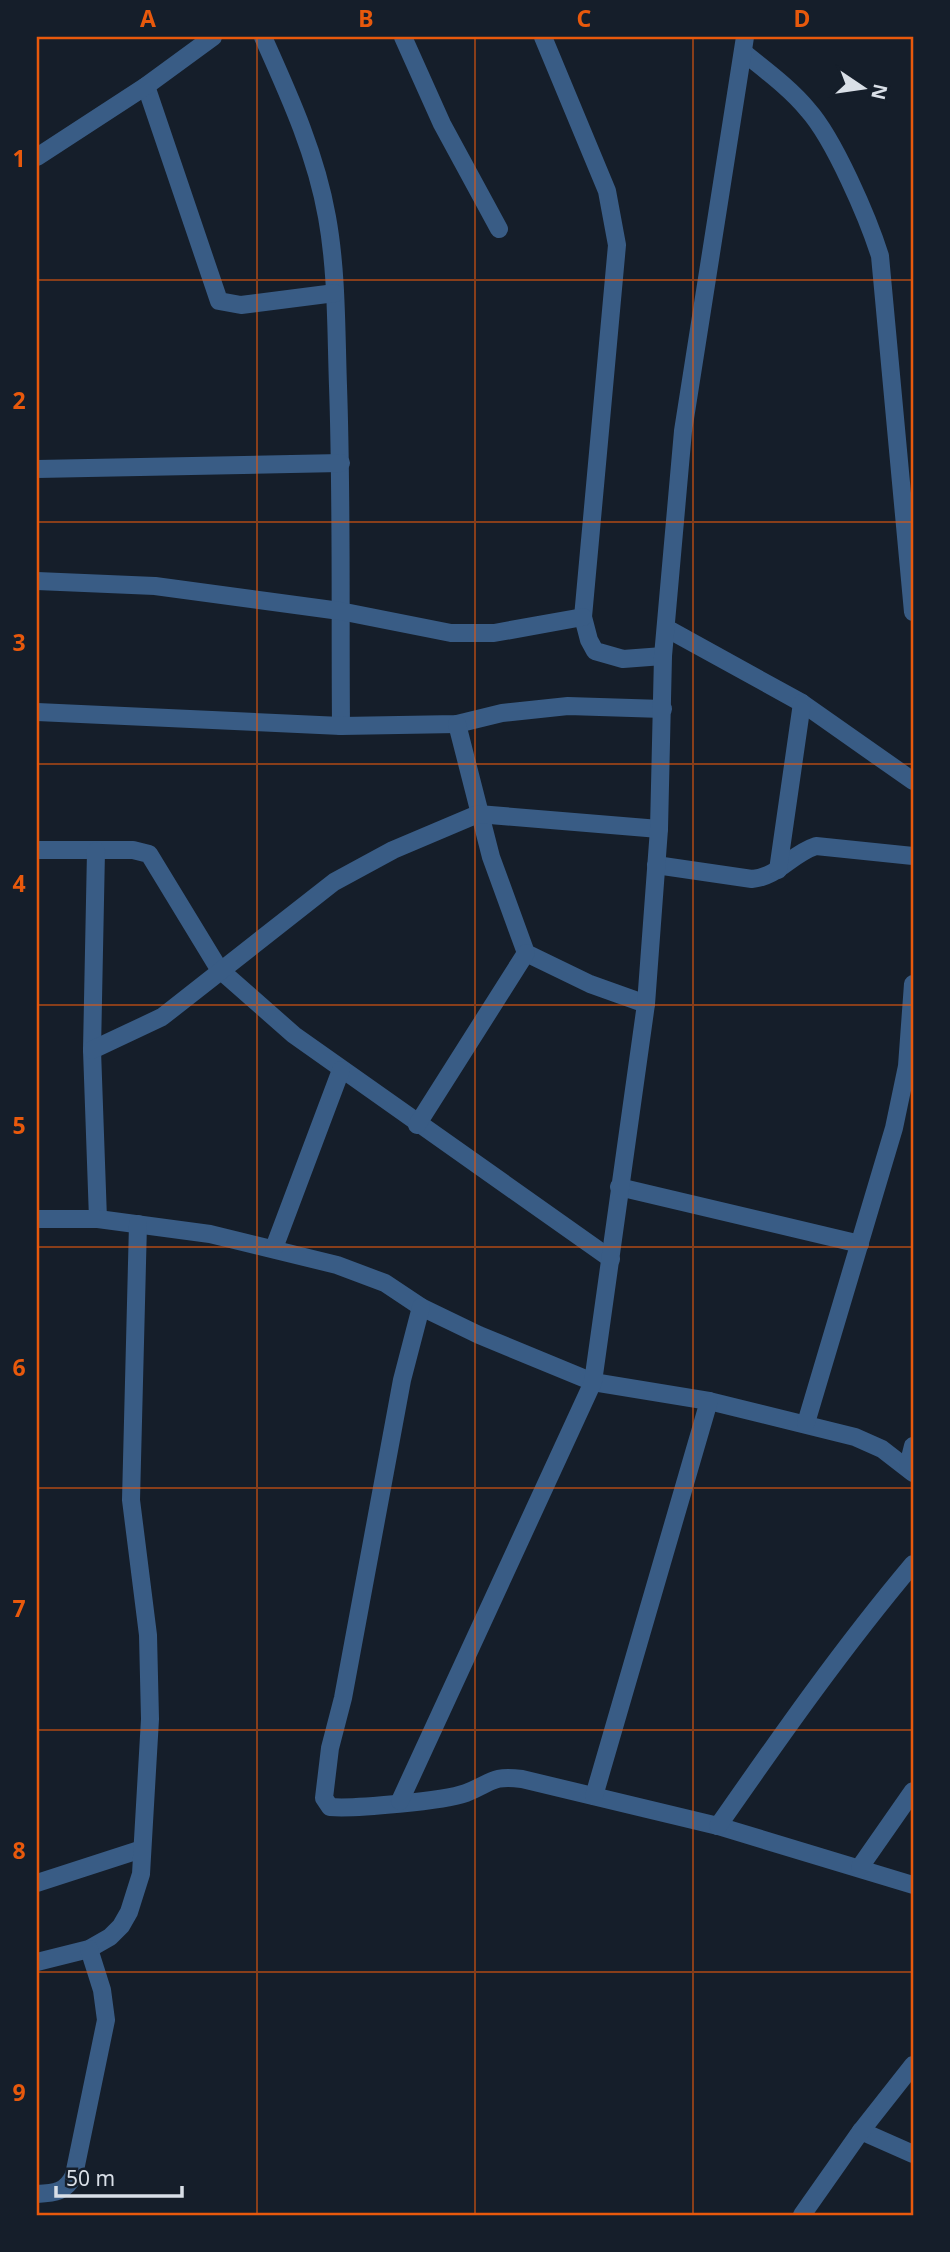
<svg xmlns="http://www.w3.org/2000/svg" width="950" height="2252" font-family="'Noto Sans',sans-serif">
	<style>
		.lines { fill: none; stroke-linecap: round; stroke-linejoin: round }
		.minor { stroke: #395c85; stroke-width: 18 }
		.grid { fill: none; stroke: #e8590c; stroke-width: 2; stroke-opacity: 0.55 }
		.neatline { fill: none; stroke: #e8590c; stroke-width: 2.5 }
		.grid-label { font-size: 23px; text-anchor: middle; font-weight: bold; fill: #e8590c }
	</style>
	<rect width="100%" height="100%" fill="#151e2a"/>
	<g class="lines">
		<g class="minor">
			<path d="M263,37C289,95 316,154 327,217C337,272 336,330 338,386C342,500 340,613 341,726"/>
			<polyline points="403,37 442,124 499,229"/>
			<polyline points="543,37 607,191 617,245 583,617 589,640 595,651 623,659 663,656"/>
			<path d="M743,52C765,70 790,88 808,110C834,139 868,218 880,256L913,612"/>
			<polyline points="146,86 219,301 241,305 335,293"/>
			<polyline points="37,157 146,86 213,37"/>
			<polyline points="37,469 341,463"/>
			<polyline points="37,581 155,586 340,611 451,633 494,633 583,617"/>
			<polyline points="666,628 802,703 913,781"/>
			<polyline points="37,712 341,726 457,724 502,713 568,706 663,709"/>
			<polyline points="457,724 491,857 526,953 590,984 646,1004"/>
			<polyline points="37,850 133,850 149,854 219,969 294,1035 611,1259"/>
			<polyline points="96,851 92,1050 98,1219"/>
			<path d="M656,865L752,879C778,877 791,854 816,846L913,856"/>
			<polyline points="778,870 802,703"/>
			<polyline points="92,1050 162,1017 334,882 393,850 478,814 659,829"/>
			<polyline points="417,1125 526,953"/>
			<polyline points="619,1187 860,1244"/>
			<polyline points="37,1219 98,1219 210,1234 337,1265 385,1283 421,1307 479,1335 593,1382 709,1401 855,1437 882,1449 913,1473"/>
			<polyline points="274,1248 341,1070"/>
			<path d="M421,1307L402,1380L343,1698L330,1748L324,1798L330,1807C355,1809 444,1801 466,1793C492,1783 491,1775 522,1779L718,1826L913,1885"/>
			<polyline points="806,1423 894,1128 907,1066 913,984"/>
			<polyline points="908,1466 913,1446"/>
			<polyline points="594,1796 709,1401"/>
			<polyline points="400,1801 593,1382 646,1004 659,829 663,656 683,431 745,37"/>
			<path d="M718,1826C780,1737 843,1647 913,1564"/>
			<polyline points="860,1867 913,1791"/>
			<polyline points="37,1883 142,1849"/>
			<polyline points="37,1962 89,1949 110,1937 121,1926 129,1912 141,1874 150,1719 148,1635 131,1500 138,1224"/>
			<polyline points="861,2131 913,2154"/>
			<path d="M37,2194C55,2193 66,2192 74,2175L106,2020L102,1990L89,1949"/>
			<polyline points="802,2215 861,2131 913,2065"/>
		</g>
	</g>
	<path class="grid" d="M257,37V2215M475,37V2215M693,37V2215M37,280H913M37,522H913M37,764H913M37,1005H913M37,1247H913M37,1488H913M37,1730H913M37,1972H913"/>
	<rect width="950" height="2252" fill="none" stroke="#151e2a" stroke-width="77"/>
	<g transform="translate(863 88) rotate(103)" stroke="#151e2a" stroke-width="5" paint-order="stroke">
	<path d="M0-5L12 26L0 18L-12 26Z" fill="#d9dfe7"/>
	<text y="-10" font-size="19" font-weight="bold" text-anchor="middle" fill="#d9dfe7">N</text>
	</g>
	<path d="M56 2186v10h126v-10" fill="none" stroke="#d9dfe7" stroke-width="3.5"/>
	<text x="66" y="2186" font-size="21" fill="#d9dfe7" stroke="#151e2a" stroke-width="5" paint-order="stroke">50 m</text>
	<rect x="38" y="38" width="874" height="2176" class="neatline"/>
	<g class="grid-label">
		<text x="148" y="27">A</text>
		<text x="366" y="27">B</text>
		<text x="584" y="27">C</text>
		<text x="802" y="27">D</text>
		<text x="19" y="167">1</text>
		<text x="19" y="409">2</text>
		<text x="19" y="651">3</text>
		<text x="19" y="892">4</text>
		<text x="19" y="1134">5</text>
		<text x="19" y="1376">6</text>
		<text x="19" y="1617">7</text>
		<text x="19" y="1859">8</text>
		<text x="19" y="2101">9</text>
	</g>
</svg>
